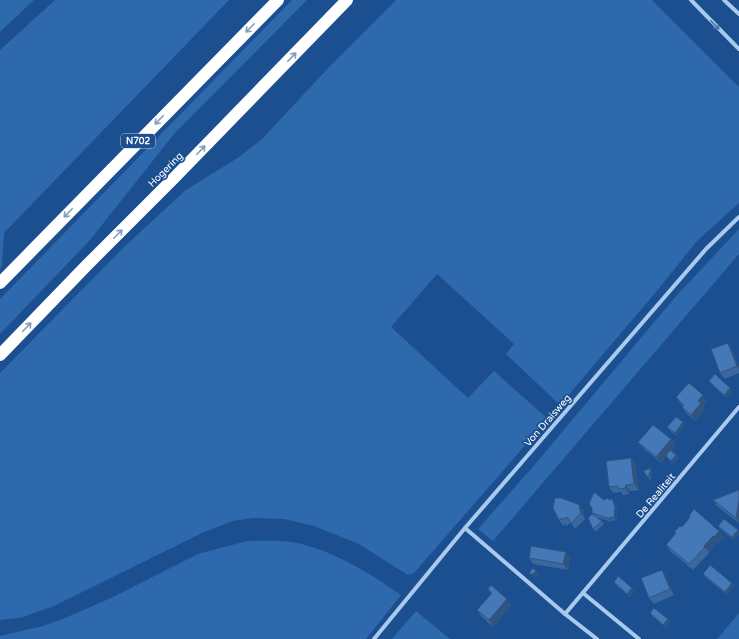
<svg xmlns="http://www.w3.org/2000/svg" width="739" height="639" font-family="'Varela Round',sans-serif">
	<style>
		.green { fill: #2e69ad }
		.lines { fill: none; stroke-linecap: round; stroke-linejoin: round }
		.street { stroke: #a9c9ee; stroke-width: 4 }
		.highway { stroke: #fff; stroke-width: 12 }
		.wall { fill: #3a679d }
		.shaded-wall { fill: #305480 }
		.building { fill: #4478b7; stroke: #305480 }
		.oneway { stroke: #4674ac }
		.oneway2 { stroke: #829ec1 }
		.labels { text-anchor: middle; stroke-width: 3.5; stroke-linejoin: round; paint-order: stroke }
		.shield { fill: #1b4f8f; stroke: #bbcadd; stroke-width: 1 }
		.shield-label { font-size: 9px; font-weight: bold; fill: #fff }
		.street-label { font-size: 10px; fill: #fff; stroke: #1b4f8f }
	</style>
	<rect width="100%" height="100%" fill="#1b4f8f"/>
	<g class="green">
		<polygon points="0,0 34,0 0,32"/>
		<polygon points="55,0 229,0 4,233 2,266 0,268 0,50"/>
		<polygon points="292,0 307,0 174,134 90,240 0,334 0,299"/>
		<polygon points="396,0 652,0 739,87 739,203 697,241 656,292 560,405 506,354 514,344 437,274 391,327 468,398 494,371 548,419 414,573 408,575 359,544 314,526 284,519 253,518 233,521 204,532 54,606 20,618 0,620 0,373 122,249 163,211 186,190 239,157 262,139 330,66"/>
		<polygon points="739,229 739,254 493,541 478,529 537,462 677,295"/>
		<path d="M247,541C262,541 277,540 291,542C329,548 370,573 401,595L366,639H0V636L43,626L65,618L111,598L198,554Z"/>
		<polygon points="416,611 450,639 392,639"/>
		<polygon points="739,613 739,639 717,639"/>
	</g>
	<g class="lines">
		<g class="street">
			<polyline points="691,0 739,49"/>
			<polyline points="724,0 739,14"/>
			<polyline points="465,528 565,614 739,407"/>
			<polyline points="583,593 639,639"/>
			<polyline points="565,614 597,639"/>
			<polyline points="374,639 465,528 706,249 739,217"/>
		</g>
		<g class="highway">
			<polyline points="0,283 278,0"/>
			<polyline points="0,355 87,265 174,178 347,0"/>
		</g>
	</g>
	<g class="wall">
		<polygon points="732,349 739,366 739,373 725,379 720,373"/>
		<polygon points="709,381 730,388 732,391 726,398 711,384"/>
		<polygon points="676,397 707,401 703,406 705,409 695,421 686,413 682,407 683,406 680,403"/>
		<polygon points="683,422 685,425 677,436 670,431 667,427"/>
		<polygon points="671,439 675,445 671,450 676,455 678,458 673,464 668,459 666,456 661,463 643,448 638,442"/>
		<polygon points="631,458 635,464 639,490 630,491 629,494 625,495 623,495 621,492 613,493 609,487"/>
		<polygon points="643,471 653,471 651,479 650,480"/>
		<polygon points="739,490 739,523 717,506 713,500"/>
		<polygon points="608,498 609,500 612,499 614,502 617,510 616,521 612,520 612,522 596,517 602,521 604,524 595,532 593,529 594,515 592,513 604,500"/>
		<polygon points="580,505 584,511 583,513 585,519 575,529 571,523 566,526 565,524 563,526 559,520"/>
		<polygon points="689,516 719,531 724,537 718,543 717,542 709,552 709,553 693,570 670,551 666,545 675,534 674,532 682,527 690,517"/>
		<polygon points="718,526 739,532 739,534 734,540 720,529"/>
		<polygon points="529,558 570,558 568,570 533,564"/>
		<polygon points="662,570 666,576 674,595 654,604 649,598"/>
		<polygon points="703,574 734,586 727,595 705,577"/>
		<polygon points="614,582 634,591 630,597 616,585"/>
		<polygon points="488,589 507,599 511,605 493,627 481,616 477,610 491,594"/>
		<polygon points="650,613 668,619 670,622 666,628 652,616"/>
	</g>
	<g class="shaded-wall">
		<polygon points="728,343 732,349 739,366 739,369 737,366"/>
		<polygon points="730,388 732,391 726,398 724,395"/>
		<polygon points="703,395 707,401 703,406 705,409 695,421 691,415 698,401"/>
		<polygon points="683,422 685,425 677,436 675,433"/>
		<polygon points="671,439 675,445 661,463 656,457"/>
		<polygon points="676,455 678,458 673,464 671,461"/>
		<polygon points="631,458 635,464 639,490 634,484"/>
		<polygon points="651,468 653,471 651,479 649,476"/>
		<polygon points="626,485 630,491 629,494 625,488"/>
		<polygon points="612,499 614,502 617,510 616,521 614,518"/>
		<polygon points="739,500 739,522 736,518"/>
		<polygon points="580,505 584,511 583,513 585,519 581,513 579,507"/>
		<polygon points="610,517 612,520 612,522 610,519"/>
		<polygon points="738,530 739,532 739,534 734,540 732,537"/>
		<polygon points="719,531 724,537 718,543 714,537"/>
		<polygon points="713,536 717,542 709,552 704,546"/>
		<polygon points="566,552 570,558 568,570 563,564"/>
		<polygon points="662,570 666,576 674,595 670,589"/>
		<polygon points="536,571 539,574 535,578 532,575"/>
		<polygon points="732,583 734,586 727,595 725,592"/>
		<polygon points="632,588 634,591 630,597 627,594"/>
		<polygon points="507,599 511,605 493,627 489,620"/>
		<polygon points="668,619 670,622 666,628 663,625"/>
	</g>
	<g class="building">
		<polygon points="728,343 737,366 720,373 711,349"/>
		<polygon points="715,374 730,388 724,395 709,381"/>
		<polygon points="689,383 703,395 698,401 701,403 691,415 682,407 684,405 676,397"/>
		<polygon points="676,417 683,422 675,433 667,427"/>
		<polygon points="653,425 671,439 656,457 638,442"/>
		<polygon points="670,450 676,455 671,461 666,456"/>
		<polygon points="631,458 634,484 626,485 625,488 621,489 619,489 617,486 609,487 606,461"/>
		<polygon points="651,468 649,476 648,477 643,471"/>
		<polygon points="739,490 739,500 736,518 713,500"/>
		<polygon points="594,492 604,500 608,498 609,500 612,499 615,507 614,518 610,517 610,519 592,513 592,508 589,504"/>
		<polygon points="555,498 561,498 580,505 579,507 581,513 571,523 567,517 562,520 562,518 559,520 553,508"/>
		<polygon points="694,509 719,531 714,537 713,536 704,546 705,547 689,564 666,545 676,533 674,532 680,526 682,527 690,517 689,516"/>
		<polygon points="592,514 602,521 593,529 588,518"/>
		<polygon points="724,519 738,530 732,537 718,526"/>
		<polygon points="531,546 566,552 563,564 529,558"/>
		<polygon points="710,565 732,583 725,592 703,574"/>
		<polygon points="533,568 536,571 532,575 529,573"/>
		<polygon points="662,570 670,589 649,598 641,578"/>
		<polygon points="618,576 632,588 627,594 614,582"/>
		<polygon points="491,585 507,599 489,620 477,610 492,593 488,589"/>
		<polygon points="654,608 668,619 663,625 650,613"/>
	</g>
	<defs><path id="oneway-shaft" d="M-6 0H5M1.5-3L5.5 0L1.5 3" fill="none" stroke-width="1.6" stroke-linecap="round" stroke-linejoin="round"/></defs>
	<use class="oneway" href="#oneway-shaft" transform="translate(715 25) rotate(46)"/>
	<g class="oneway2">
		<use href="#oneway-shaft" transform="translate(250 28) rotate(135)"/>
		<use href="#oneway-shaft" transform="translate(292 57) rotate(-46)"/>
		<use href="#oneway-shaft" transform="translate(159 120) rotate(134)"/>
		<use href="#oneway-shaft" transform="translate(201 150) rotate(-46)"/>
		<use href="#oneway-shaft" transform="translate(68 213) rotate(134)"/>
		<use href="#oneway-shaft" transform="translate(118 234) rotate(-45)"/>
		<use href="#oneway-shaft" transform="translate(27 327) rotate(-46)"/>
	</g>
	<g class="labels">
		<rect class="shield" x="121" y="134" width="34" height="14" rx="3"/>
		<g class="shield-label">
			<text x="138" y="144">N702</text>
		</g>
		<g class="street-label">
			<text transform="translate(165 169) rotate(-45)" y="4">Hogering</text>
			<text transform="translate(547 420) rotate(-49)" y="4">Von Draisweg</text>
			<text transform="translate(655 495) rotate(-50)" y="4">De Realiteit</text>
		</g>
	</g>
</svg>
